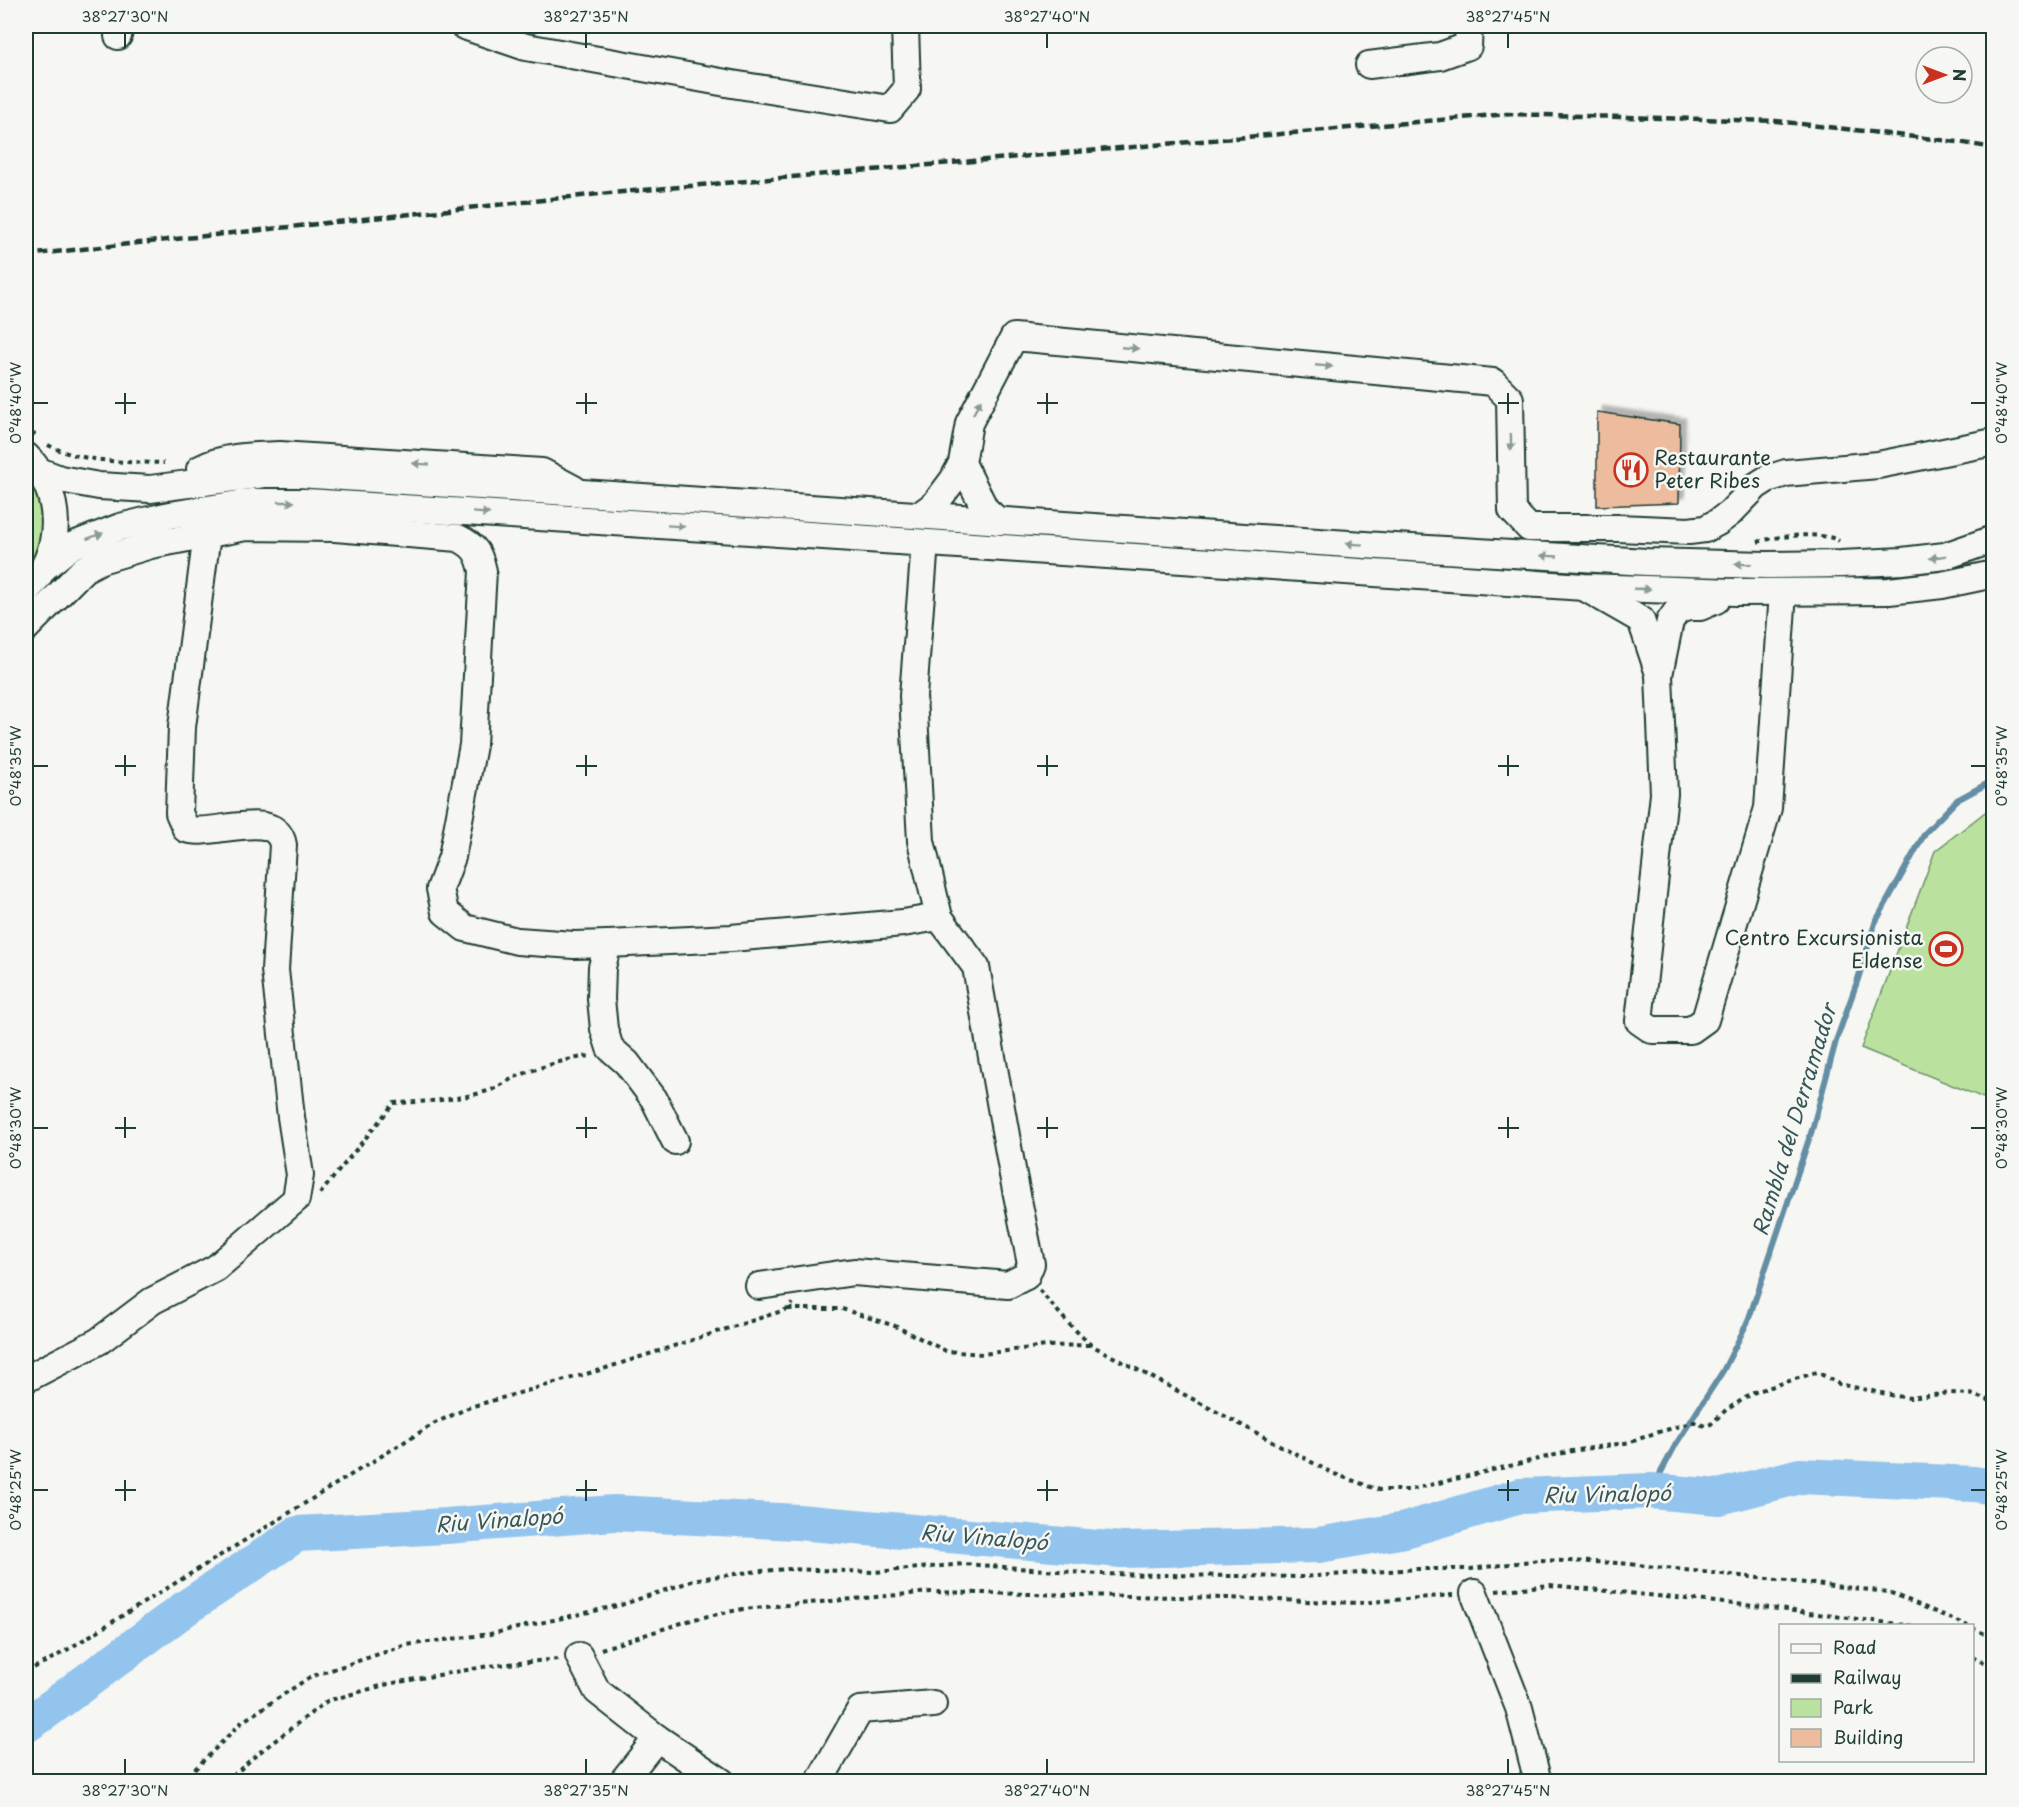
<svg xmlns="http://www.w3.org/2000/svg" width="2019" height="1807" font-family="'Playpen Sans',sans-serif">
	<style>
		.green { fill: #bae29e; stroke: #6c9069; stroke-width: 1.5 }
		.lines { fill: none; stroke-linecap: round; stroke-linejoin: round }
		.stream { stroke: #648ea4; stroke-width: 6 }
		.river { stroke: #92c4ee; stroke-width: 36 }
		.building { fill: #edbc9e; stroke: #1f3d34; stroke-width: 1.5; filter: url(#shadow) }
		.minor-casing { stroke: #1f3d34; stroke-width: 30 }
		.path { stroke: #1f3d34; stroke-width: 4; stroke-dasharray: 4.5 4.5; stroke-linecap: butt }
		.minor { stroke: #f6f6f2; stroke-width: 26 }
		.rail { stroke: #1f3d34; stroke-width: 4.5; stroke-dasharray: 9 4.5; stroke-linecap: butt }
		.oneway { fill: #8a9a93 }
		.ticks { fill: none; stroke: #1f3d34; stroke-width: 2 }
		.labels { text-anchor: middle; stroke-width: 5; stroke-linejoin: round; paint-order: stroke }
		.poi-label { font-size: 20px; fill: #1f3d34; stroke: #f6f6f2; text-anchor: start }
		.water-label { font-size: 21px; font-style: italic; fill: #365859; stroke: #f6f6f2 }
		.neatline { fill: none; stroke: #1f3d34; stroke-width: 2 }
		.ticks-label { font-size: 15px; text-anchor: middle; fill: #1f3d34 }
	</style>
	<defs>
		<filter id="shadow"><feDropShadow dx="5.5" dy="-5.5" stdDeviation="1.5" flood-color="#0004"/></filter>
	</defs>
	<rect width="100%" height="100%" fill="#f6f6f2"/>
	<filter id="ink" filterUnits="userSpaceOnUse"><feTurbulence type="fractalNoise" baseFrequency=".0167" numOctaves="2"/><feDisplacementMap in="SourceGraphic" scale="12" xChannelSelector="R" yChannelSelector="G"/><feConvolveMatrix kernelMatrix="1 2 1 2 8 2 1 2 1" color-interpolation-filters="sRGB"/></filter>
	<g filter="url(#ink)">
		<g class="green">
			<path d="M26,471C30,479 37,488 40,496C50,524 40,548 26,572Z"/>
			<polygon points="1993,806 1993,1102 1861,1048 1935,851"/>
		</g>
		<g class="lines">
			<polyline class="stream" points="1651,1491 1676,1444 1723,1371 1748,1321 1812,1130 1836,1041 1858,979 1875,923 1925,833 1957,800 1994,780"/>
			<polyline class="river" points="26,1725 41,1715 187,1607 297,1534 446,1526 614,1513 798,1522 1122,1550 1319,1545 1405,1530 1520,1496 1651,1491 1719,1497 1800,1476 1974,1484 1994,1487"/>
		</g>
		<polygon class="building" points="1597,412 1680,424 1679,503 1597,506"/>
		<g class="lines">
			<defs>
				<g id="minor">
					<polyline points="464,26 526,47 732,84 890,109 907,89 905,26"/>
					<polyline points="118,36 120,26"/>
					<polyline points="1369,65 1440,56 1468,46 1469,26"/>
					<path d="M26,456C65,493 64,554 26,591"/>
					<polyline points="962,463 985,509 998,521"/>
					<path d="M200,469C224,456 254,456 280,455L542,472L574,489"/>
					<polyline points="39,471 60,479 99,486 150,489 264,474 298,474 1395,547 1647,562 1767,565 1841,564 1902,561 1945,556 1994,539"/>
					<polyline points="920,515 935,504 953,480 962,463 969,423 1014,337 1493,382 1510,399 1512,510 1529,528 1618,528 1689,531 1705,529 1718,522 1730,513 1756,486 1767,479 1786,473 1878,465 1994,442"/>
					<polyline points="46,566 71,546 120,527 170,515 251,502 307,502 465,512 1584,587 1736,592 1889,591 1942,585 1994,574"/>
					<polyline points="1587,589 1641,620 1659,674"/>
					<polyline points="1716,600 1700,607 1688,607 1677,611 1670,621 1659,675 1664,794 1639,1021 1652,1030 1691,1030 1705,1020 1768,808 1783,592"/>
					<path d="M26,628L84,569L101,560L151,545L246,527L335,528L458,538C475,546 479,553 483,571L473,745L452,857L440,889L445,912L465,928L517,941L574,945L608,944L731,938L903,923L939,917"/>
					<polyline points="608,944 602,967 601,999 604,1029 610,1048 627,1063 654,1099 675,1141"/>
					<polyline points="759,1286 854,1272 1008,1285 1026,1276 1031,1264 1013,1175 976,967 939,917 921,841 913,696 925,543"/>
					<path d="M26,1379L99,1341L152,1301L216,1268L296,1199L300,1175L291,1117L275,970L283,845C276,806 212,838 186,829L179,813L182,727L207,534"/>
					<polyline points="1474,1593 1519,1708 1538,1782"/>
					<polyline points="579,1656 597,1691 657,1738 722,1782"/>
					<polyline points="622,1782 657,1738"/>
					<polyline points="819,1782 860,1710 933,1704"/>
				</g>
			</defs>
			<use href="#minor" class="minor-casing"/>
			<g class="path">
				<polyline points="26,428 35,435"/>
				<path d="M48,445C83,463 125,462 164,463"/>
				<path d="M1758,542C1774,536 1824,531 1839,541"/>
				<path d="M320,1194L394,1103C425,1102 460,1100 491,1090C499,1087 507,1081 515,1077C538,1068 567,1058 591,1056"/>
				<polyline points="1039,1290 1069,1324 1091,1345 1332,1473 1379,1490 1409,1490 1572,1451 1631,1442 1652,1434 1694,1422 1705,1426 1711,1424 1726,1410 1755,1392 1817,1372 1839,1384 1896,1396 1910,1398 1950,1393 1970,1394 1994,1402"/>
				<polyline points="788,1309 842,1309 895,1326 946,1351 982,1354 1046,1346 1090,1345"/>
				<polyline points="1496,1591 1550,1585 1754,1606 1913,1626"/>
				<polyline points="1972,1628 1994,1638"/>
				<polyline points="601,1649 694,1619 743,1609 931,1592 1226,1598 1359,1603 1453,1595"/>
				<polyline points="1972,1657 1994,1668"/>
				<polyline points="26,1672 62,1653 435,1423 470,1407 600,1370 788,1309 793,1303"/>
				<polyline points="182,1782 242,1722 310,1677 406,1645 490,1634 621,1605 698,1579 750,1572 787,1569 875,1572 964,1564 1099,1574 1302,1577 1417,1569 1471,1569 1539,1560 1619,1563 1889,1592 1968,1626"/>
				<polyline points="226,1782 256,1755 327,1701 388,1684 489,1666 558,1659"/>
			</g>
			<use href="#minor" class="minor"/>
			<polyline class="rail" points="26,255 599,194 1507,114 1776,121 1958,142 1994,148"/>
		</g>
		<defs><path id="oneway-solid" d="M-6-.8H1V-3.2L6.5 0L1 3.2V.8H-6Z" transform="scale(1.5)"/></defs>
		<g class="oneway">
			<use href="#oneway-solid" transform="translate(1130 348) rotate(5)"/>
			<use href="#oneway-solid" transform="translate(1324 366) rotate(5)"/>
			<use href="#oneway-solid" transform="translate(977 407) rotate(-62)"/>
			<use href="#oneway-solid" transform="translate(1511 442) rotate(89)"/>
			<use href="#oneway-solid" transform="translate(421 464) rotate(-176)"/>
			<use href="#oneway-solid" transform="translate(286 502)"/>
			<use href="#oneway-solid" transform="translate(481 513) rotate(4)"/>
			<use href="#oneway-solid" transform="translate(676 526) rotate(4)"/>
			<use href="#oneway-solid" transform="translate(95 536) rotate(-20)"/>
			<use href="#oneway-solid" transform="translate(1354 544) rotate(-176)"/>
			<use href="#oneway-solid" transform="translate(1549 556) rotate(-177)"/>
			<use href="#oneway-solid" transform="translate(1938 557) rotate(171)"/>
			<use href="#oneway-solid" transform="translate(1743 564) rotate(-179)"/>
			<use href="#oneway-solid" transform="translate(1642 589) rotate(2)"/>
		</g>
	</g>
	<path class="ticks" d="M125,33V48M586,33V48M1047,33V48M1508,33V48M125,393V414M586,393V414M1047,393V414M1508,393V414M33,403H48M115,403H136M576,403H597M1037,403H1058M1498,403H1519M1971,403H1986M125,755V776M586,755V776M1047,755V776M1508,755V776M33,766H48M115,766H136M576,766H597M1037,766H1058M1498,766H1519M1971,766H1986M125,1117V1138M586,1117V1138M1047,1117V1138M1508,1117V1138M33,1128H48M115,1128H136M576,1128H597M1037,1128H1058M1498,1128H1519M1971,1128H1986M125,1480V1501M586,1480V1501M1047,1480V1501M1508,1480V1501M33,1490H48M115,1490H136M576,1490H597M1037,1490H1058M1498,1490H1519M1971,1490H1986M125,1759V1774M586,1759V1774M1047,1759V1774M1508,1759V1774"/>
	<defs>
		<symbol id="restaurant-ring" viewBox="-11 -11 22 22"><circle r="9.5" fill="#f6f6f2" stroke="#c8321e" stroke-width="1.5"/><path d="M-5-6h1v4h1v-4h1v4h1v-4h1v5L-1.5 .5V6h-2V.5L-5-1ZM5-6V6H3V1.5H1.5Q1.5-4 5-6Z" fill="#c8321e"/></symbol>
		<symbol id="stadium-ring" viewBox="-11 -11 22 22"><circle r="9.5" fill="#f6f6f2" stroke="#c8321e" stroke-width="1.5"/><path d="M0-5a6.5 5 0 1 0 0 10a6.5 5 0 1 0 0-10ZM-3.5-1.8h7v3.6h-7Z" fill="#c8321e"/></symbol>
	</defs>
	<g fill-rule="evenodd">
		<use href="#restaurant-ring" x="1612" y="451" width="38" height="38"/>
		<use href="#stadium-ring" x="1927" y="930" width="38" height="38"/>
	</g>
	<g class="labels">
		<g class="poi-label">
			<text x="1654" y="465">Restaurante<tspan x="1654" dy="23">Peter Ribes</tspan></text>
			<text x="1923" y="945" text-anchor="end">Centro Excursionista<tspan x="1923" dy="23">Eldense</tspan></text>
		</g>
		<g class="water-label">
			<text transform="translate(1795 1120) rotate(-73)" y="7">Rambla del Derramador</text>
			<text transform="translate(1607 1495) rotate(-1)" y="7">Riu Vinalopó</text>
			<text transform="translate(499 1521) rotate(-4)" y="7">Riu Vinalopó</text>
			<text transform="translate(984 1538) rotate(5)" y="7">Riu Vinalopó</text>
		</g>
	</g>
	<rect width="2019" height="1807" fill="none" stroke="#f6f6f2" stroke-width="66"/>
	<rect x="1779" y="1624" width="195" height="138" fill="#f6f6f2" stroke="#a0aca6" stroke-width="1.5"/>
	<rect x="1791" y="1644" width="30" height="9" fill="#f6f6f2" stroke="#a0aca6" stroke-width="1.5"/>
	<text x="1833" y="1654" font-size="18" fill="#1f3d34">Road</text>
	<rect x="1791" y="1674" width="30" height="9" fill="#1f3d34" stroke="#a0aca6" stroke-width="1.5"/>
	<text x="1833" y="1684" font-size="18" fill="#1f3d34">Railway</text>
	<rect x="1791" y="1699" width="30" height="18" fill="#bae29e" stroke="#a0aca6" stroke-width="1.5"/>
	<text x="1833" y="1714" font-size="18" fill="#1f3d34">Park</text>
	<rect x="1791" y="1729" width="30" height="18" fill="#edbc9e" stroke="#a0aca6" stroke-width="1.5"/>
	<text x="1833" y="1744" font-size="18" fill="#1f3d34">Building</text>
	<g transform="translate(1944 75) rotate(90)"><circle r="28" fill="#f6f6f2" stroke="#a0aca6" stroke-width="1.5"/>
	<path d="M0-4.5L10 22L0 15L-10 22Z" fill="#c8321e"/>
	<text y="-9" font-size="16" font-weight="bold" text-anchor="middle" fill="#1f3d34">N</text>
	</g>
	<rect x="33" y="33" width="1953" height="1741" class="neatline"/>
	<g class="ticks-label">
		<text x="125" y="22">38°27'30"N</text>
		<text x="586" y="22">38°27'35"N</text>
		<text x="1047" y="22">38°27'40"N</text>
		<text x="1508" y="22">38°27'45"N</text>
		<text transform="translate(2002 403) rotate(-90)" y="5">0°48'40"W</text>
		<text transform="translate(16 403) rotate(-90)" y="5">0°48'40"W</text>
		<text transform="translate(2002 766) rotate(-90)" y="5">0°48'35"W</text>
		<text transform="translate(16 766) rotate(-90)" y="5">0°48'35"W</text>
		<text transform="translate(2002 1128) rotate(-90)" y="5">0°48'30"W</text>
		<text transform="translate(16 1128) rotate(-90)" y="5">0°48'30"W</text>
		<text transform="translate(16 1490) rotate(-90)" y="5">0°48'25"W</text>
		<text transform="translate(2002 1490) rotate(-90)" y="5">0°48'25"W</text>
		<text x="125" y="1796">38°27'30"N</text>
		<text x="586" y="1796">38°27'35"N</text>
		<text x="1047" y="1796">38°27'40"N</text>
		<text x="1508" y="1796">38°27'45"N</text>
	</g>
</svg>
